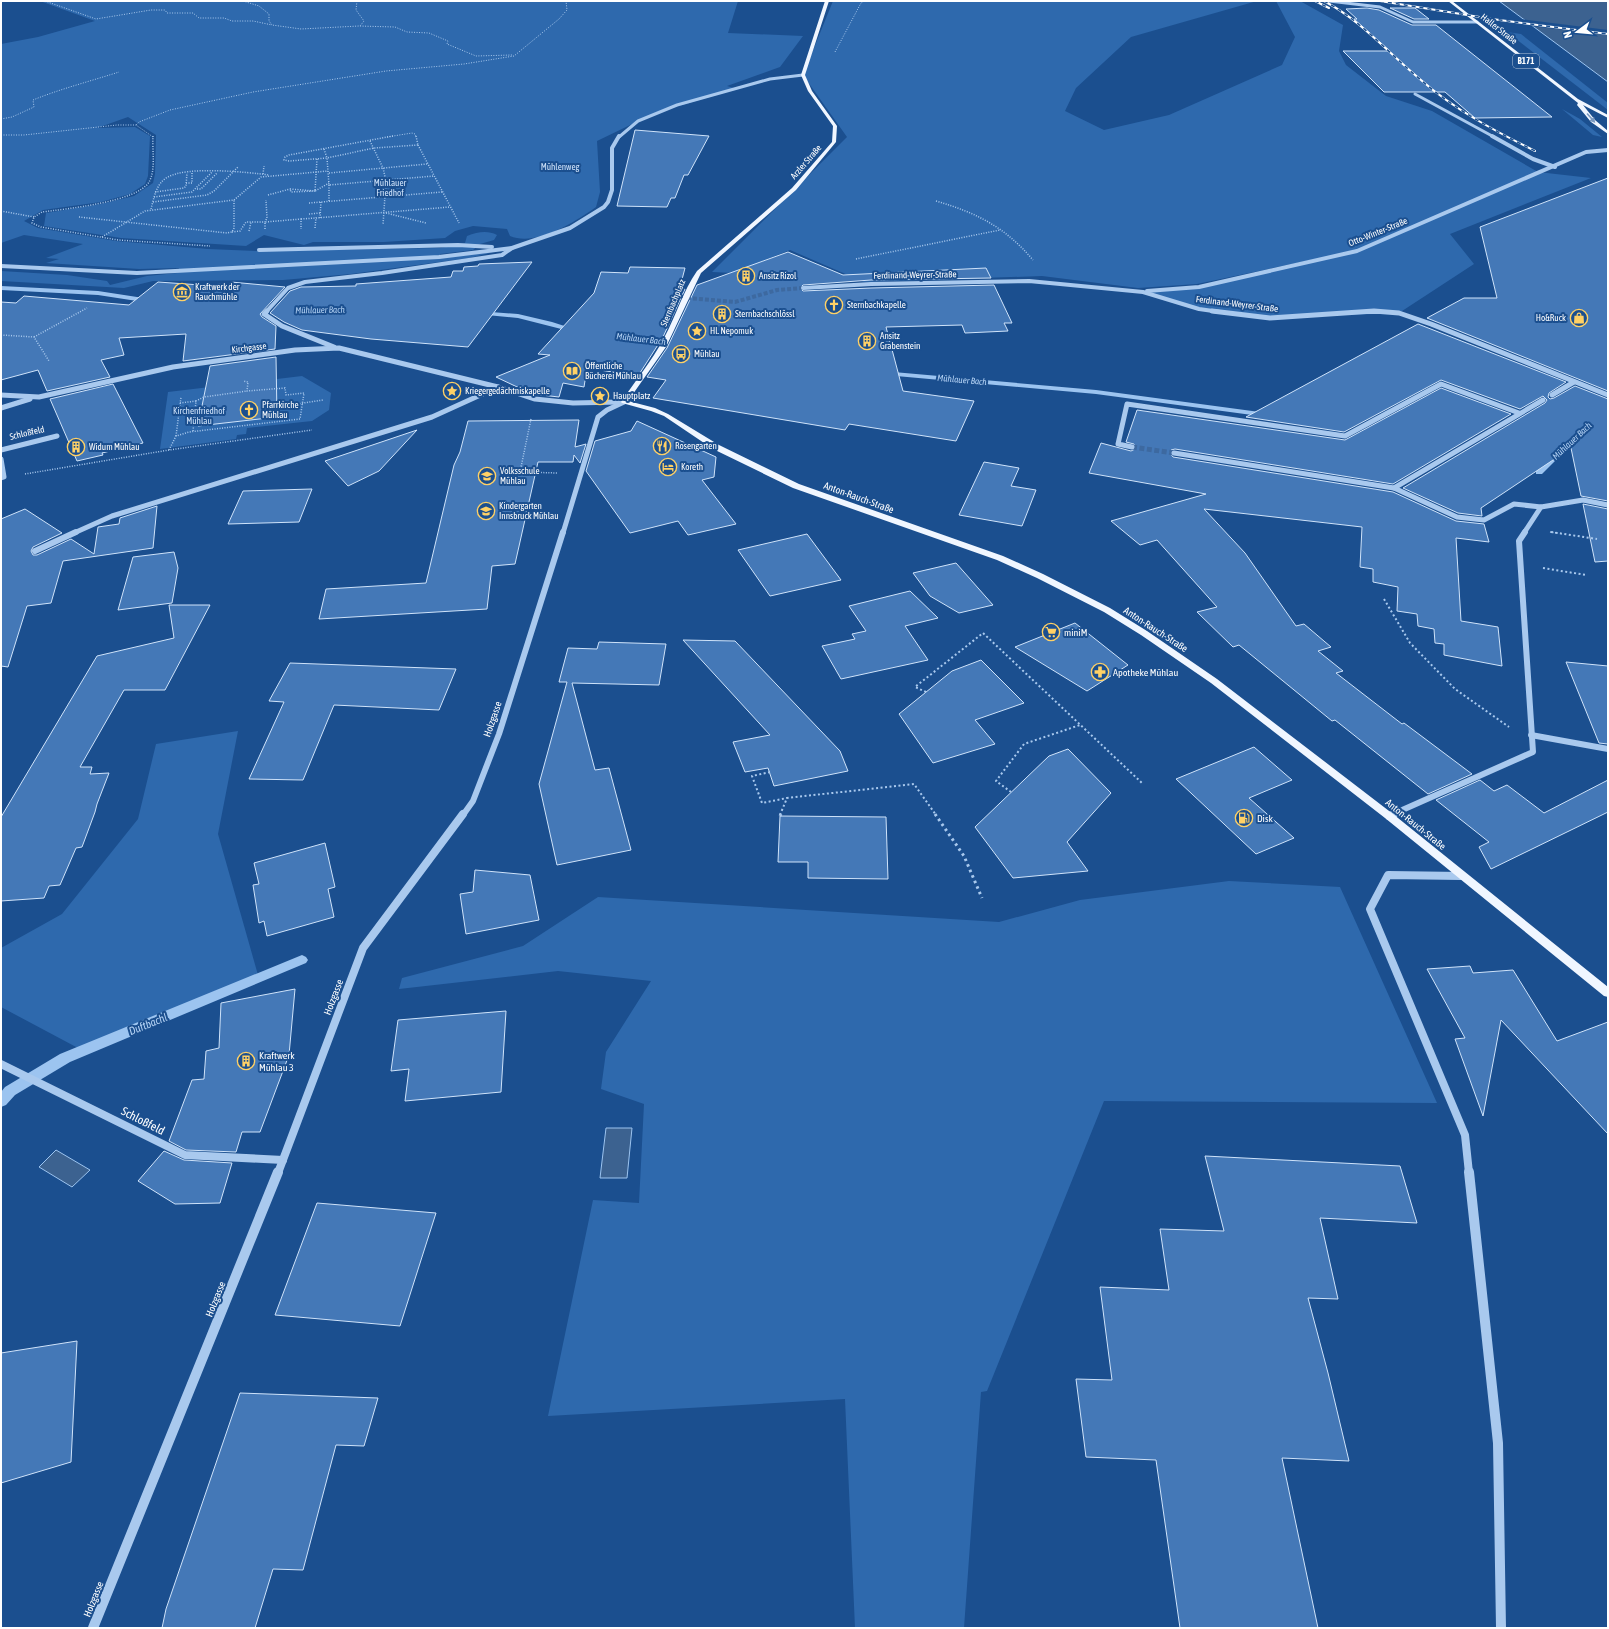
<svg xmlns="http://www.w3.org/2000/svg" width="1609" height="1629" font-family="'Asap Condensed',sans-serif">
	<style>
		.green { fill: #2e69ad }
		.water { fill: #3c6290; stroke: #9cc4f0 }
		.pier { fill: #1b4f8f }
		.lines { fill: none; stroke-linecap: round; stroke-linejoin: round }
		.stream { fill: #9cc4f0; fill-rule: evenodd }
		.building { fill: #4478b7; stroke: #cfe3fa }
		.minor-tunnel-far1 { stroke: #3d69a0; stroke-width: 4; stroke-dasharray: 4 2; stroke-linecap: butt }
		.minor-tunnel { stroke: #3d69a0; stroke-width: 5; stroke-dasharray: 5 2.5; stroke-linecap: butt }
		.path-far3 { stroke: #a9c9ee; stroke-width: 1; stroke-dasharray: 1 1.5; stroke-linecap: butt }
		.path-far2 { stroke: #a9c9ee; stroke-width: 1.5; stroke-dasharray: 1 1.5; stroke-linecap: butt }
		.path-far1 { stroke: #a9c9ee; stroke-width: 2; stroke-dasharray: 2 2.5; stroke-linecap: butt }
		.path { stroke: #a9c9ee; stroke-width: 3; stroke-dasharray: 2.5 3.5; stroke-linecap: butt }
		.minor-far5 { stroke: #a9c9ee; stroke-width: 3 }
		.minor-far4 { stroke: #a9c9ee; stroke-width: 4 }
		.minor-far3 { stroke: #a9c9ee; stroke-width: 5 }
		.minor-far2 { stroke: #a9c9ee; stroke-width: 6 }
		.minor-far1 { stroke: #a9c9ee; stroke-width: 8 }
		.minor { stroke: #a9c9ee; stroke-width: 10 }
		.major { fill: #f0f6ff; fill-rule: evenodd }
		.rail-casing { stroke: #fff; stroke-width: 2 }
		.rail { stroke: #1b4f8f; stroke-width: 1.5; stroke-dasharray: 4; stroke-linecap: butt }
		.oneway { fill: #7b9ac1 }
		.labels { text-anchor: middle; stroke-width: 4; stroke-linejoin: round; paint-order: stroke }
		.far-street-label { font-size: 9px; fill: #fff; stroke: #1b4f8f }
		.shield { fill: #1b4f8f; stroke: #bbcadd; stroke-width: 1 }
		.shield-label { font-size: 9px; font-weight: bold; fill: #fff }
		.far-park-label { font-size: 9px; fill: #cfe3fa; stroke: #1b4f8f }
		.far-poi-label { font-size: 9px; fill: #fff; stroke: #1b4f8f; text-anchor: start }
		.far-water-label { font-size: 9px; font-style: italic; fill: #b5d3f5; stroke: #1b4f8f }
		.street-label { font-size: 10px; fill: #fff; stroke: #1b4f8f }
		.poi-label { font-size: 10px; fill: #fff; stroke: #1b4f8f; text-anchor: start }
		.water-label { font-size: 11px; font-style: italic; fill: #b5d3f5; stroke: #1b4f8f }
		.near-street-label { font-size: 12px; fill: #fff; stroke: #1b4f8f }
	</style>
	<rect width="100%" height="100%" fill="#1b4f8f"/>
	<g class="green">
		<path d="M40,1H738L728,33L803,36L780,67L727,86L737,89L655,113L597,141L600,192L596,207C575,222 536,247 510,236L507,229L473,226L455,231L445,238L384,242H313L304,245L264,235L246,246L121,238L44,226L46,213L101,204L134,196L153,183L155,174L156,135L128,117L97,128L135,127L150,136L148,176L145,184L130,194L101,202L43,210L24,221L38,228L116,241L208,249L257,251L441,248L465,243L467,236C478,232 487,230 497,235L494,240L480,244L473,250L440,254V258L494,252L469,258L351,274L283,280L153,281L124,288L1,281V271L67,275L107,281L110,285L147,276L177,273L179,268L139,269L46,263L59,259L46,258L83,244L24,235L1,243V44L38,37L95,21Z"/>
		<polygon points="833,1 1257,1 1131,37 1076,88 1065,111 1104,130 1169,115 1282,65 1295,37 1276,1 1300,1 1343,25 1339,51 1346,65 1386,96 1432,111 1538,172 1591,178 1450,234 1474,264 1399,313 1270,318 1199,309 1143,292 1199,287 1325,257 1197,284 1138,288 1042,276 864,282 790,250 733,273 712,272 847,137 803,75"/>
		<polygon points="1507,32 1521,34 1608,103 1608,110"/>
		<polygon points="1562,109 1580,119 1602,137 1593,135"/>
		<polygon points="302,376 331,393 329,410 312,421 247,428 246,434 237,435 236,439 160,449 168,392"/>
		<polygon points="238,731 218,834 258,975 78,1048 1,1007 1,948 62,914 138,819 156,744"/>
		<polygon points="1229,881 1340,887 1437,1103 1104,1101 987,1391 981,1392 964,1628 855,1628 845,1399 548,1416 593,1200 639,1203 644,1104 601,1089 606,1052 651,981 558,971 399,989 402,978 523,946 598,897 999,922 1080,900"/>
	</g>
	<g class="water">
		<polygon points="1499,1 1608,1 1608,82"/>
		<polygon points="606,1128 632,1128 627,1178 600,1178"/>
		<polygon points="56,1150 90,1170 72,1187 39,1167"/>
	</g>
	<polygon class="pier" points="1521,19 1608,30 1608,35 1530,26"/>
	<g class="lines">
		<g class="stream">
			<polygon points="1,286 98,291 150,299 153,301 150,303 98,295 1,290"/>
			<polygon points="478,311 518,314 552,322 580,331 577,333 518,318 476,314 476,312"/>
			<polygon points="882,371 1096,390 1267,413 1271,415 1267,417 1096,394 885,375 881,373"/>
			<polygon points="1557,450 1563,450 1564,452 1542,474 1536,474 1536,470"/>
			<polygon points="302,955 306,957 308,960 306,963 70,1062 15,1095 6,1105 1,1107 1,1092 5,1087 60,1054"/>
		</g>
	</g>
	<g class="building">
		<polygon points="1367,8 1379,10 1412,25 1436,25 1552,117 1475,118 1445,92 1384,92 1343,51 1390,51 1354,19 1357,19 1346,9"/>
		<polygon points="1390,8 1415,8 1429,19 1414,19"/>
		<polygon points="635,130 709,136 688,175 684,175 675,198 671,198 667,207 617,206"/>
		<polygon points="1608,178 1608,391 1427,318 1464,298 1497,298 1480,227"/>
		<polygon points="788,252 843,275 986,268 991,278 871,280 803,285 800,288 803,291 871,288 994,285 1012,323 1004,323 1008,331 965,333 962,325 886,327 903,391 974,401 956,441 849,424 845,430 653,398 666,380 647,377 667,348 697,285"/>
		<polygon points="532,262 468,347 371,339 302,330 284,322 270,313 290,291 301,287 356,286 356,284 451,277 453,271 463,271 464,267 478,266 479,264"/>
		<polygon points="630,267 685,268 679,291 685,289 663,337 638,376 587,368 584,387 563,383 559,397 532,394 496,377 550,355 538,354 594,293 601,272 628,273"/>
		<polygon points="158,282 215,286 218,284 228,285 231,282 285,287 260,314 262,317 276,326 275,349 183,361 186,334 119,338 124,355 101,360 110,377 47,391 38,370 1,380 1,302 16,303 24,296 129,305"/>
		<polygon points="1418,324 1566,382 1549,393 1548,397 1550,399 1554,398 1575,386 1608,399 1608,501 1581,496 1571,448 1481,508 1482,516 1458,513 1403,488 1545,403 1547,400 1543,396 1520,409 1441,380 1344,432 1246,417"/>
		<polygon points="276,357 277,417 198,426 210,366"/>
		<polygon points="113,384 143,443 102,453 103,455 77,461 50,399"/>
		<polygon points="1441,388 1511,414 1393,484 1175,449 1171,450 1170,453 1173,457 1393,492 1456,521 1484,524 1489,542 1456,538 1461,621 1498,627 1502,666 1444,655 1444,644 1435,643 1434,629 1418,626 1417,614 1397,611 1398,587 1373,582 1373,569 1360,567 1362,527 1204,509 1245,553 1296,626 1304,624 1331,647 1318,651 1343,671 1336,673 1402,724 1404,723 1472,774 1428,794 1335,720 1332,721 1239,645 1233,647 1197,612 1217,607 1157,540 1140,545 1111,521 1206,494 1089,473 1101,443 1131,451 1135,449 1134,444 1126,442 1137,410 1345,440"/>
		<polygon points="579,420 575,447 586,444 580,463 574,455 573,462 538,462 515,564 492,566 487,609 319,619 326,589 426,583 454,465 460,452 468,421"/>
		<polygon points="637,421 716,457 714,477 702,480 736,524 688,535 678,521 630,533 586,471 595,441 631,431"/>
		<polygon points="417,430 379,471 348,486 325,461"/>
		<polygon points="984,462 1019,468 1011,486 1036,490 1022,526 959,515"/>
		<polygon points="312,489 299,522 228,524 243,491"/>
		<polygon points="1583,504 1608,509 1608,561 1595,562"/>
		<polygon points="157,506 153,548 63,561 51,603 27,606 8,667 1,666 1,519 25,509 62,533 33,547 31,551 33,555 37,555 71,539 94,554 98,527 119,524 120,518"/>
		<polygon points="807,534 841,580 770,596 738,550"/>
		<polygon points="174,552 178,568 172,603 118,610 133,557"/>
		<polygon points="956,563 993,605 959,613 930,596 913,573"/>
		<polygon points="910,591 938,618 905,626 928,660 841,679 822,646 855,639 852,634 866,631 849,606"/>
		<polygon points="169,605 210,605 165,690 124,690 80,767 92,767 90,774 109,773 97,804 95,812 82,847 76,848 60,885 49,886 44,898 1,901 1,817 97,656 174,638"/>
		<polygon points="1075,623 1128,665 1087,691 1015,647"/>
		<polygon points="683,640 735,641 840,751 848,771 774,786 768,768 745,772 733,742 770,735"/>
		<polygon points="599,642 666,644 659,685 572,683 595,770 609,768 631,850 557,865 539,784 567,682 559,682 568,648 597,649"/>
		<polygon points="981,660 1024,703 975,720 995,744 933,763 899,714 952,671"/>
		<polygon points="1566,662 1608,666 1608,744 1599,743"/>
		<polygon points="290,663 456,669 439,710 334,705 303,780 249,779 284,702 269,701"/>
		<polygon points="1254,747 1292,780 1249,798 1294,838 1256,854 1176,779"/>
		<polygon points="1068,749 1111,793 1067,842 1088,871 1013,878 975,827 1049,756"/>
		<polygon points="1480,780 1494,791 1507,785 1544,813 1608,780 1608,812 1491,869 1479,847 1489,842 1436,800"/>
		<polygon points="780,816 886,817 888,879 808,878 808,862 778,862"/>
		<polygon points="325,843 335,887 328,889 334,917 267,936 264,921 259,923 253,885 259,884 254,863"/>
		<polygon points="475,870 530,875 539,920 466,934 460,894 473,892"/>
		<polygon points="1470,966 1473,973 1513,970 1557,1041 1608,1022 1608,1134 1501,1020 1483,1116 1455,1039 1465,1038 1427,969"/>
		<polygon points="295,989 289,1055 260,1132 242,1132 236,1152 186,1150 169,1141 192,1080 204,1079 206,1051 219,1048 221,1003"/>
		<polygon points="506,1011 501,1092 405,1101 409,1069 391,1071 398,1020"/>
		<polygon points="164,1151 184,1160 232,1163 220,1203 175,1204 138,1181"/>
		<polygon points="1205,1156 1400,1166 1417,1223 1320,1218 1338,1299 1308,1298 1328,1373 1349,1461 1282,1458 1318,1628 1180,1628 1156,1460 1086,1457 1076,1379 1112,1380 1100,1287 1169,1290 1160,1229 1224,1231"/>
		<polygon points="317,1203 436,1213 400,1326 275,1315"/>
		<polygon points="77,1341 71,1462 1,1483 1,1353"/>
		<polygon points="240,1393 378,1398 364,1446 336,1445 303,1570 273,1569 255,1628 162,1628 166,1609"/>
	</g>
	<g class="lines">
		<polyline class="minor-tunnel-far1" points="687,298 735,302 777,290 803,288"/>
		<polyline class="minor-tunnel" points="1132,447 1174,453"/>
		<g class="path-far3">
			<polyline points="45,1 96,19 151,10 165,10 167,13 193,13 199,18 224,18 232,21 253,21 272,25"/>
			<polyline points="243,1 259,6 269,14 269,21 272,25 301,29 359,26 395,27 407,32 429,33 448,41 447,44 476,56 512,55"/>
			<polyline points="357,1 356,10 364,21 360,26"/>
			<polyline points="835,52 861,3 864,1"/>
			<path d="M1,119L12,117L34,107L33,100C60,89 91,81 119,72"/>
			<polyline points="136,125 139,122 170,110 253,92 386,71 464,64 514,56 559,19 567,10 566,1"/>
			<polyline points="1,135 24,135 117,125 136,125 153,137"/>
			<polyline points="387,137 412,133 415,134 416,137"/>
		</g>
		<g class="path-far2">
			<path d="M153,136C152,150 156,170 149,182C137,202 65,209 42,212L34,217L32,223L41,227L118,240L210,246"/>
			<polyline points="393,136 289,155 285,157 284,160 289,161 327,158 374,148 418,145"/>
			<polyline points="416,136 418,145"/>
			<polyline points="370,141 383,168 386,181 383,225"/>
			<polyline points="418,145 459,223"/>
			<polyline points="324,149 327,158 329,185 434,176"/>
			<polyline points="317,159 315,191 329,183"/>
			<polyline points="329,173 427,164"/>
			<polyline points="263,174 264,166"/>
			<polyline points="186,183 192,183 192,172"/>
			<polyline points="329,185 329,201"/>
			<polyline points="197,189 201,189 217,173"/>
			<polygon points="290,189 315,191 291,192"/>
			<polyline points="155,192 184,188 186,186 187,173"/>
			<polyline points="268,195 290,189"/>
			<polyline points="154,197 192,192 212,172"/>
			<path d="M936,201C977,213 1005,227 1033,260"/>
			<polyline points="153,202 207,195 214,191 238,167"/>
			<polyline points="309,203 442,192"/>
			<path d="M151,209C154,198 156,183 168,177C187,166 247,172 269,175"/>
			<polyline points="1,211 34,217"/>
			<polyline points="386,213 426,223"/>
			<polyline points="309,214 320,213"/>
			<polyline points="79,217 227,233 232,232 234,228 234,200"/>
			<polyline points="320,218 321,201"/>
			<polyline points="301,219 316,218"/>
			<polyline points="315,228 316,218 450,207"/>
			<polyline points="265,229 265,222 301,219 301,229"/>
			<polyline points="249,231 251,222"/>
			<polyline points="232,232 240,231 246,222 265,222 267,218 266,200"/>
			<polyline points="102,237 145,211 234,200 261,177 328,171"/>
			<polyline points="856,259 1000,230"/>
			<polyline points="1,335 34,337 49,361"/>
			<polyline points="34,337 87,308"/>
			<polyline points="180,403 196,401"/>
			<polyline points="297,404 323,400"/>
			<polyline points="531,419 520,472 558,473"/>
			<polyline points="193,431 196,401 204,397 247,391"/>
			<polyline points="176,436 181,397"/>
			<polyline points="169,450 176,436 189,432 300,419 304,393 286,395 285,388 247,391 248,382 243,381"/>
			<polyline points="25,474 169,450 312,430"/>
			<polyline points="1550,532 1558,533"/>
		</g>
		<g class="path-far1">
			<polyline points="1551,532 1597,539"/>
			<polyline points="1543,568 1586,575"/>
			<polyline points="1384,599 1410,643 1455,689 1509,727"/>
			<polyline points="926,692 915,687 983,633 1142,783"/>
			<polyline points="770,772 752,776 762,803 787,798"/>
			<polyline points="1011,792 996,781 1024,744 1080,725"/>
			<polyline points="780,815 787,798 914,784 936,815"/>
		</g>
		<g class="path">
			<polyline points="935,814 964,856 982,898"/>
			<polyline points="780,816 781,814"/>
		</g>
		<g class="minor-far5">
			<polyline points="1329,1 1380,7 1413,22 1477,22"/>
			<polyline points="1415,94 1494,137"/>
			<polyline points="619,137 638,121 677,105 770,79 803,75"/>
		</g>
		<g class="minor-far4">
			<polyline points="1492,136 1533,159 1555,167"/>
			<polyline points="259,250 458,245 492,247"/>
			<polyline points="1,266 137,273 439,257 512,248 570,228 604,207 608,202 612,190 612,148 619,136"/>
			<polyline points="803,288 871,284 1029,281 1143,292 1199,309 1220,312"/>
			<polyline points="1147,291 1199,287 1357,251 1586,152 1608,150"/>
			<polyline points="266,312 288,288 305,282 382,273 502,255 512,248"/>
			<polyline points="1365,312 1382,312"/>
		</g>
		<g class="minor-far3">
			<polyline points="267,311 264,314 282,326 334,347"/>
			<polyline points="1212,311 1270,318 1374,311 1399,313 1431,324 1608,395"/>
			<polyline points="1,395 39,397 173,367 295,350 339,348 498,387 535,399 573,403 620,402"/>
			<polyline points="1552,395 1574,382"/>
			<polyline points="1,408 30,399"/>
			<polyline points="1132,447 1118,444 1127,404 1345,436 1441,384 1519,413"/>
			<polyline points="1,450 57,436"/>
			<polyline points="1174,453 1394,488 1457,517 1484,520 1514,504 1541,507"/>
			<polyline points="1,459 4,477 1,478"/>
			<polyline points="1394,488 1543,400"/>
			<polyline points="74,533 112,516 432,417 498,387"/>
			<polyline points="563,533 598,417 607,410 624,402"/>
			<polyline points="1524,533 1541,507 1583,500 1608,505"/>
		</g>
		<g class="minor-far2">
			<polyline points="35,551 76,532"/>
			<polyline points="1531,735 1608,749"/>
			<polyline points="463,815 473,801 499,734 563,532"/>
			<polyline points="1391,815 1533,752 1519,541 1525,532"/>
		</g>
		<g class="minor-far1">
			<polyline points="1389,816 1394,814"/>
			<polyline points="1462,876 1388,875 1370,909 1465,1135 1469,1173"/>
			<polyline points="1,1064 185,1155 283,1160"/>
			<polyline points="278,1173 363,948 463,814"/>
		</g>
		<g class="minor">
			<polyline points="1469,1172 1498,1443 1501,1628"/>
			<polyline points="93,1628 278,1172"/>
		</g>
		<g class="major">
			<path d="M825,1H829L805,75L812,91L837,126L836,142L796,190L701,273L666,347L628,401L655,408L668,414L719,445L799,484L1003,556L1043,574L1110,608L1147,631L1217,679L1393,814L1608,987V997L1604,996L1385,818L1211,683L1141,635L1104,612L1037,578L997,560L793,488L713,449L664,416L651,411L622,403L621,402C635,381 652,361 664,338C676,316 683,291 697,271L792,188L832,142L833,126L808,91L801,75Z"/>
			<polygon points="1448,1 1452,1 1578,99 1608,115 1608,118 1583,105 1595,120 1608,131 1608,134 1591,122 1577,105 1578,103"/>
		</g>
		<defs>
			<g id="rail">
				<polyline points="1315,1 1329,8"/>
				<path d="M1324,1C1362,21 1388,53 1421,80C1455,110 1495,131 1535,151"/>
				<polyline points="1380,1 1492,19 1608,34"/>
			</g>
		</defs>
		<use href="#rail" class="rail-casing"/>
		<use href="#rail" class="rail"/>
	</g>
	<defs><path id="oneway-solid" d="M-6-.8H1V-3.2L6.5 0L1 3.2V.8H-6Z"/></defs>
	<use class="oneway" href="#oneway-solid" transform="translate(1591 118) rotate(49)"/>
	<defs>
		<symbol id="building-ring" viewBox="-11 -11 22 22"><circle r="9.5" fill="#1b4f8f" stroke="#ffd166" stroke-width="1.5"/><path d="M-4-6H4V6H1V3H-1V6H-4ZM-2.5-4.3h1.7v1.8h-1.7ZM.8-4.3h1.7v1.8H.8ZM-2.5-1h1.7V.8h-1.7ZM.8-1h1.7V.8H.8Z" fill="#ffd166"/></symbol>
		<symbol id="museum-ring" viewBox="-11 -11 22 22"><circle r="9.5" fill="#1b4f8f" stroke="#ffd166" stroke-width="1.5"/><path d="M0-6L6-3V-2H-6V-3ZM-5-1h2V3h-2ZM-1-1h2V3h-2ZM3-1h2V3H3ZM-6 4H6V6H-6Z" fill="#ffd166"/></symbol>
		<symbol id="church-ring" viewBox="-11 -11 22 22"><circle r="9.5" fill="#1b4f8f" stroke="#ffd166" stroke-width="1.5"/><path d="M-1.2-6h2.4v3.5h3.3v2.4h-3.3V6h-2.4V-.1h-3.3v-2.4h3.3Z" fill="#ffd166"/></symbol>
		<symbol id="shop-ring" viewBox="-11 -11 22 22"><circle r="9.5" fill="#1b4f8f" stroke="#ffd166" stroke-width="1.5"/><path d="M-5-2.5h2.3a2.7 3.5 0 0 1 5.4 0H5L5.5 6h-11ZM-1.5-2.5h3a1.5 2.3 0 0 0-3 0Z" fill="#ffd166"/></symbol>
		<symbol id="sight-ring" viewBox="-11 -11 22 22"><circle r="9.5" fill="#1b4f8f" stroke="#ffd166" stroke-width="1.5"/><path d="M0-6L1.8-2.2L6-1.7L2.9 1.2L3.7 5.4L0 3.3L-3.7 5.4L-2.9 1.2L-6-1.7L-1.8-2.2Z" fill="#ffd166"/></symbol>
		<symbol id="bus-ring" viewBox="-11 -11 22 22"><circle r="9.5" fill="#1b4f8f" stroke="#ffd166" stroke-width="1.5"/><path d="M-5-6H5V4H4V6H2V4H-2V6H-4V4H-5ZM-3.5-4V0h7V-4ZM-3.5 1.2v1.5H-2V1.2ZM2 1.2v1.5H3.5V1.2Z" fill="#ffd166"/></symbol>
		<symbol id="library-ring" viewBox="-11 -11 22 22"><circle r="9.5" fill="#1b4f8f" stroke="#ffd166" stroke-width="1.5"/><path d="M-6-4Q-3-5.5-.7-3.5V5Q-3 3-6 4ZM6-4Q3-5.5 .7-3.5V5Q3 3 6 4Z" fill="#ffd166"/></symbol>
		<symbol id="restaurant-ring" viewBox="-11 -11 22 22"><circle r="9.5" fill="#1b4f8f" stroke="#ffd166" stroke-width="1.5"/><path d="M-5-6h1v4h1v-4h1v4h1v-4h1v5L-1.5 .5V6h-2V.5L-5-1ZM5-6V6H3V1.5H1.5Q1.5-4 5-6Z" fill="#ffd166"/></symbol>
		<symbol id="hotel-ring" viewBox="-11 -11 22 22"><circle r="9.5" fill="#1b4f8f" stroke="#ffd166" stroke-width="1.5"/><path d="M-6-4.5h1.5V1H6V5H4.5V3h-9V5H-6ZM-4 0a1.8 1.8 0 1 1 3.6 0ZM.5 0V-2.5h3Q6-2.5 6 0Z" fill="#ffd166"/></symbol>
		<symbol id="school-ring" viewBox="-11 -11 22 22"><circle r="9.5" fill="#1b4f8f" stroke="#ffd166" stroke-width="1.5"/><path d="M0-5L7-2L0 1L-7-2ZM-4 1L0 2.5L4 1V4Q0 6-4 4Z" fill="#ffd166"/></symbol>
		<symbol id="supermarket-ring" viewBox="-11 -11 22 22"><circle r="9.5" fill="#1b4f8f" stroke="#ffd166" stroke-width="1.5"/><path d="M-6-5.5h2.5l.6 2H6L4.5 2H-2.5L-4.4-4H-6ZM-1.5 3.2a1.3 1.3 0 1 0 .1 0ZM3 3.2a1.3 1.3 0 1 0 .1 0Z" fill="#ffd166"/></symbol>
		<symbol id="pharmacy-ring" viewBox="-11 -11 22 22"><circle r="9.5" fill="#1b4f8f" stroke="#ffd166" stroke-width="1.5"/><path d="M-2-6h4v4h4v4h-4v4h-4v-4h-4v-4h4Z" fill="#ffd166"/></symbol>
		<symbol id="fuel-ring" viewBox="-11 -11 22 22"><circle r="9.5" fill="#1b4f8f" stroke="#ffd166" stroke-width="1.5"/><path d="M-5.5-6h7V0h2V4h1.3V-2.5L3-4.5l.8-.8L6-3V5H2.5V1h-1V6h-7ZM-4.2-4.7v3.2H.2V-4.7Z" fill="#ffd166"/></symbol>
	</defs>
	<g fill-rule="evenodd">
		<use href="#building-ring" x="736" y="266" width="20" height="20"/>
		<use href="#museum-ring" x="172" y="282" width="20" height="20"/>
		<use href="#church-ring" x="824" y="295" width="20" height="20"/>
		<use href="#building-ring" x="712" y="304" width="20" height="20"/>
		<use href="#shop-ring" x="1569" y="308" width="20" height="20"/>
		<use href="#sight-ring" x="687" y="321" width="20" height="20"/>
		<use href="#building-ring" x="857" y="331" width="20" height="20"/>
		<use href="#bus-ring" x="671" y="344" width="20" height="20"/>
		<use href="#library-ring" x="562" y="361" width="20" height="20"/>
		<use href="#sight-ring" x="442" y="381" width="20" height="20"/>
		<use href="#sight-ring" x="590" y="386" width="20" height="20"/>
		<use href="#church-ring" x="239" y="400" width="20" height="20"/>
		<use href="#restaurant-ring" x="652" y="436" width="20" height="20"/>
		<use href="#building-ring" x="66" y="437" width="20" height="20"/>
		<use href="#hotel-ring" x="658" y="457" width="20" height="20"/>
		<use href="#school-ring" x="477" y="466" width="20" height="20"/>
		<use href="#school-ring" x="476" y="501" width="20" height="20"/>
		<use href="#supermarket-ring" x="1041" y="622" width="20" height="20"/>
		<use href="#pharmacy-ring" x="1090" y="662" width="20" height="20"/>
		<use href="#fuel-ring" x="1234" y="808" width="20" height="20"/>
		<use href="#building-ring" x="236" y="1051" width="20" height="20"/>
	</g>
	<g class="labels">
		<g class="far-street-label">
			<text transform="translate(1499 29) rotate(38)" y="3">Haller Straße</text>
			<text transform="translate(806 162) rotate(-49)" y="3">Arzler Straße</text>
			<text transform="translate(1378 232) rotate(-22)" y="3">Otto-Winter-Straße</text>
			<text transform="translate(915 275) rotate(-1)" y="3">Ferdinand-Weyrer-Straße</text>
			<text transform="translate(673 303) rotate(-67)" y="3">Sternbachplatz</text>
			<text transform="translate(1237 304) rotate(7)" y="3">Ferdinand-Weyrer-Straße</text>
			<text transform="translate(249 348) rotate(-7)" y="3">Kirchgasse</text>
			<text transform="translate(27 433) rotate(-13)" y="3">Schloßfeld</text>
		</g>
		<rect class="shield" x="1513" y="54" width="26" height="14" rx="3"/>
		<g class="shield-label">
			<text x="1526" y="64">B171</text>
		</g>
		<g class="far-park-label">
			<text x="560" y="170">Mühlenweg</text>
			<text x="390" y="186">Mühlauer<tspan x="390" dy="10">Friedhof</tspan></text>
			<text x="199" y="414">Kirchenfriedhof<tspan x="199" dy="10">Mühlau</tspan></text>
		</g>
		<g class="far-poi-label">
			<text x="759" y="279">Ansitz Rizol</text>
			<text x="195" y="290">Kraftwerk der<tspan x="195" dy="10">Rauchmühle</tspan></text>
			<text x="847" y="308">Sternbachkapelle</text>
			<text x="735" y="317">Sternbachschlössl</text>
			<text x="1566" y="321" text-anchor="end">Ho&amp;Ruck</text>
			<text x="710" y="334">Hl. Nepomuk</text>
			<text x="880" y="339">Ansitz<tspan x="880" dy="10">Grabenstein</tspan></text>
			<text x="694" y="357">Mühlau</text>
			<text x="585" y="369">Öffentliche<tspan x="585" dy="10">Bücherei Mühlau</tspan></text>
			<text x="465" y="394">Kriegergedächtniskapelle</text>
			<text x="613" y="399">Hauptplatz</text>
			<text x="262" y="408">Pfarrkirche<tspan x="262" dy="10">Mühlau</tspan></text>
			<text x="675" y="449">Rosengarten</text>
			<text x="89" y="450">Widum Mühlau</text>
			<text x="681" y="470">Koreth</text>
			<text x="500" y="474">Volksschule<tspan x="500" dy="10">Mühlau</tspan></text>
			<text x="499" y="509">Kindergarten<tspan x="499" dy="10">Innsbruck Mühlau</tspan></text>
		</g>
		<g class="far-water-label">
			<text transform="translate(320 310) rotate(-1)" y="3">Mühlauer Bach</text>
			<text transform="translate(641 339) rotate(7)" y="3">Mühlauer Bach</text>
			<text transform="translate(962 380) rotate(5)" y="3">Mühlauer Bach</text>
			<text transform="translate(1572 441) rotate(-43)" y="3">Mühlauer Bach</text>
		</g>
		<g class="street-label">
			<text transform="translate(859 497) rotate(20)" y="4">Anton-Rauch-Straße</text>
			<text transform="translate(1156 629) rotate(33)" y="4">Anton-Rauch-Straße</text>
			<text transform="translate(492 719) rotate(-71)" y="4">Holzgasse</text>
			<text transform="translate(1416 824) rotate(39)" y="4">Anton-Rauch-Straße</text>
			<text transform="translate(333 997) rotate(-69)" y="4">Holzgasse</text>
			<text transform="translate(215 1299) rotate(-68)" y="4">Holzgasse</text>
			<text transform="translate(93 1599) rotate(-68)" y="4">Holzgasse</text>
		</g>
		<g class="poi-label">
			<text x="1064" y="636">miniM</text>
			<text x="1113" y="676">Apotheke Mühlau</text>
			<text x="1257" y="822">Disk</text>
			<text x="259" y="1059">Kraftwerk<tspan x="259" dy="12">Mühlau 3</tspan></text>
		</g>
		<g class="water-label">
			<text transform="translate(148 1024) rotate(-22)" y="4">Duftbachl</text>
		</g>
		<g class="near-street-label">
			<text transform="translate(143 1121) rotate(27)" y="4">Schloßfeld</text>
		</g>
	</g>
	<rect width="1609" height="1629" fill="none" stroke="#ffffff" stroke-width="4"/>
	<g transform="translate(1577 32) rotate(254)" stroke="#1b4f8f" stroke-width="3" paint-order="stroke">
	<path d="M0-3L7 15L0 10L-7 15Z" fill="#ffffff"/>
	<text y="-6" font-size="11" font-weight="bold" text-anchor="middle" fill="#ffffff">N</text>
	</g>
</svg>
